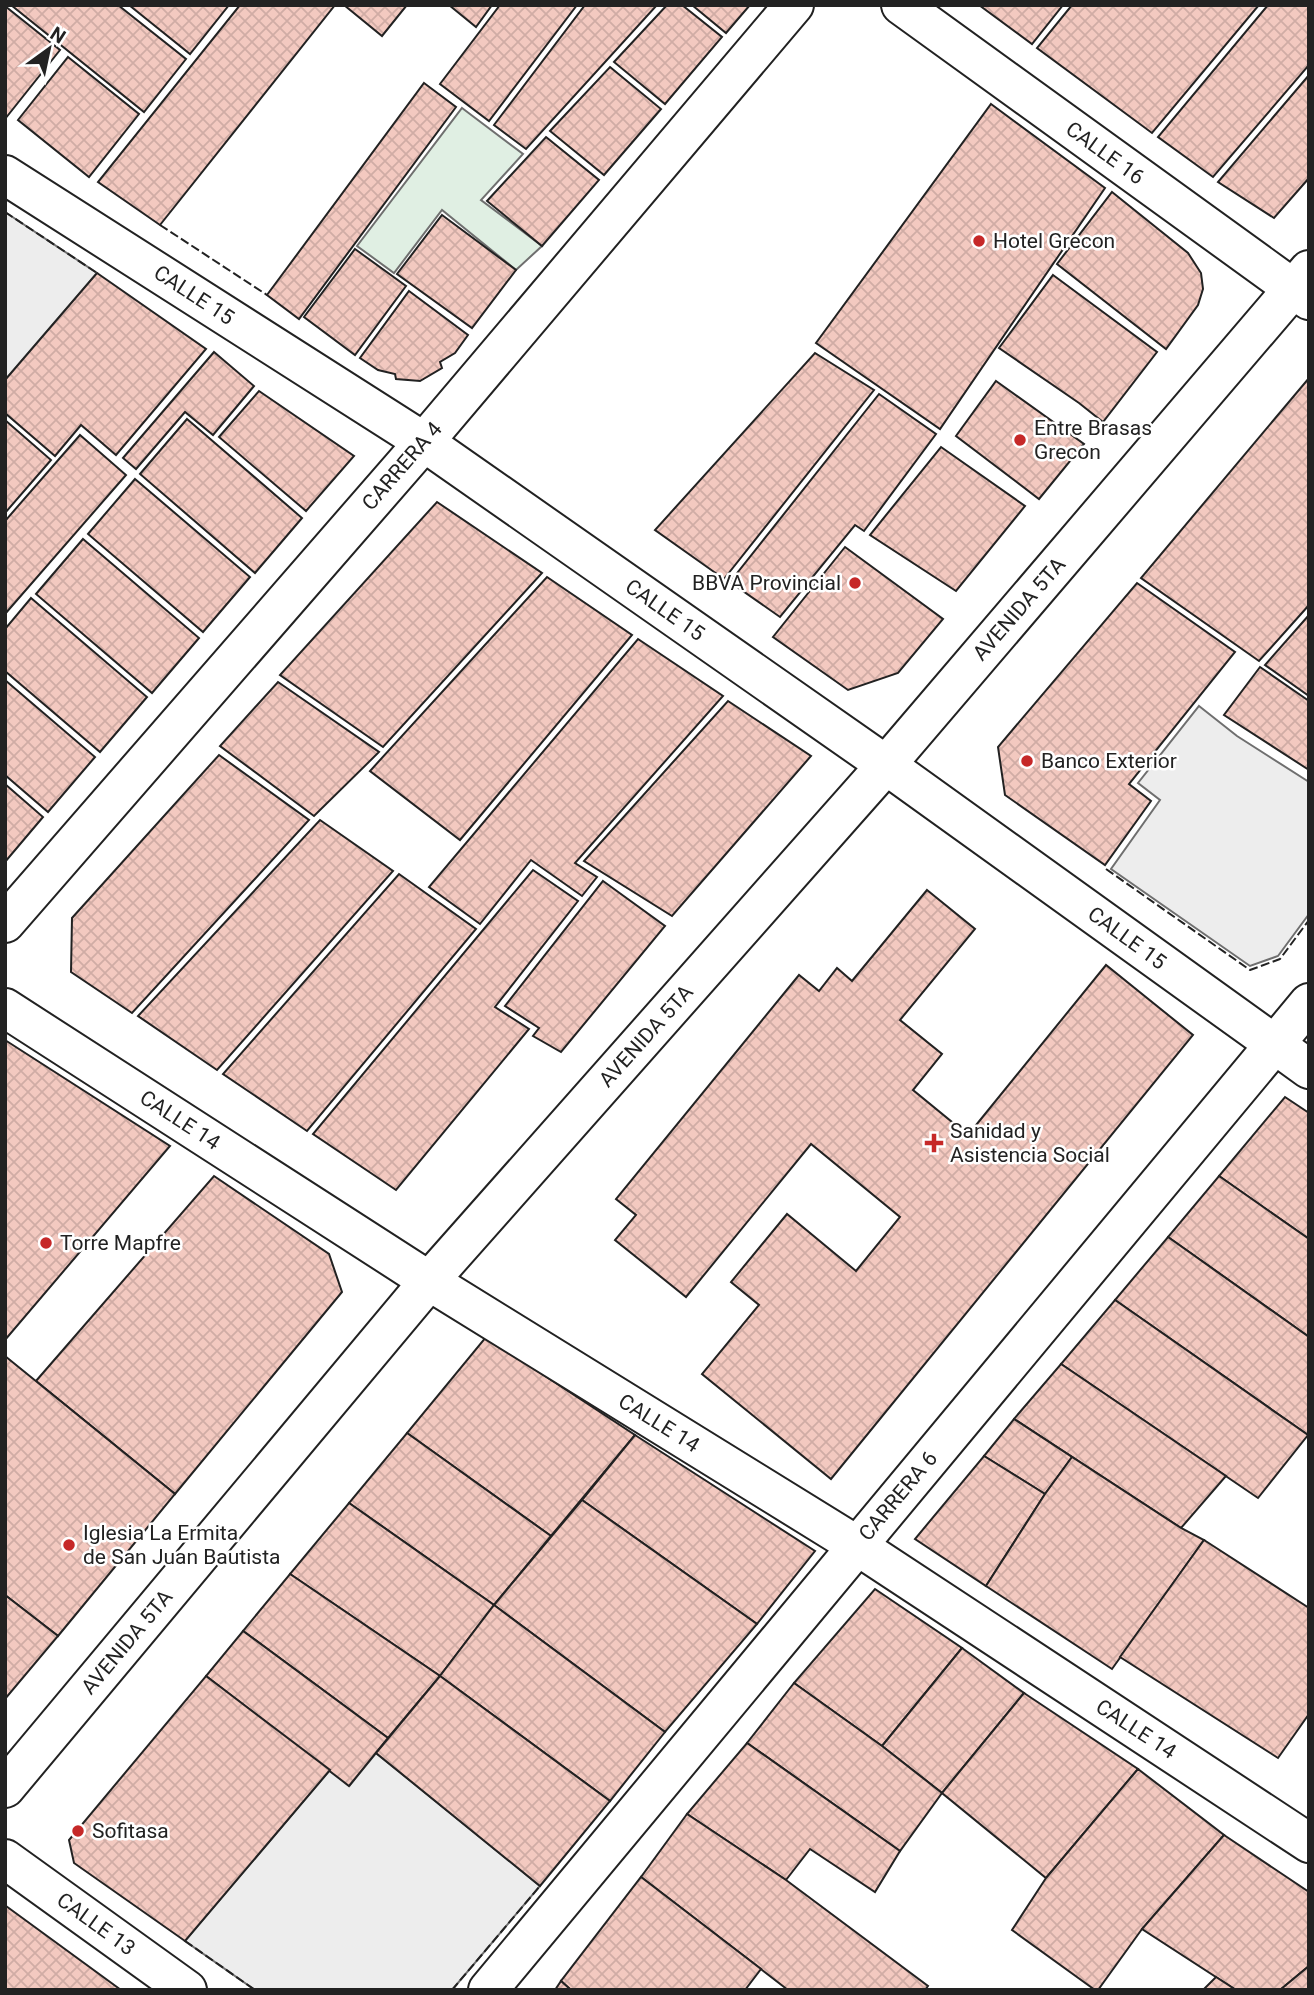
<svg xmlns="http://www.w3.org/2000/svg" width="1314" height="1995" font-family="Roboto,sans-serif">
	<style>
		.green { fill: #e0efe3; stroke: #6f6f6f; stroke-width: 2 }
		.parking { fill: #ededed; stroke: #6f6f6f; stroke-width: 2 }
		.building { fill: url(#building-cross-hatch); stroke: #222; stroke-width: 2 }
		.lines { fill: none; stroke-linecap: round; stroke-linejoin: round }
		.minor-casing { stroke: #222; stroke-width: 42 }
		.minor { stroke: #fff; stroke-width: 38 }
		.fence { stroke: #222; stroke-width: 2; stroke-dasharray: 9 3.5; stroke-linecap: butt }
		.poi-dot { fill: #c62828; stroke: #fff; stroke-width: 2.5 }
		.labels { text-anchor: middle; stroke-width: 5; stroke-linejoin: round; paint-order: stroke }
		.street-label { font-size: 21px; fill: #222; stroke: #fff }
		.poi-label { font-size: 21px; fill: #222; stroke: #fff; text-anchor: start }
	</style>
	<defs>
		<pattern id="building-cross-hatch" width="8" height="8" patternUnits="userSpaceOnUse" patternTransform="scale(1.75)"><rect width="8" height="8" fill="#f3c9c0"/><path d="M0 0l8 8M0 8l8-8" fill="none" stroke="#d0aca5"/></pattern>
	</defs>
	<rect width="100%" height="100%" fill="#fff"/>
	<polygon class="green" points="462,108 523,154 481,200 542,246 516,270 442,210 394,273 357,246"/>
	<g class="parking">
		<polygon points="5,212 97,273 5,380"/>
		<polygon points="1199,706 1237,736 1309,782 1309,914 1278,956 1250,966 1111,869 1160,800 1138,783"/>
		<polygon points="376,1753 540,1886 452,1990 255,1990 185,1941 330,1770 350,1785"/>
	</g>
	<g class="building">
		<polygon points="11,5 118,5 186,59 144,112"/>
		<polygon points="129,5 229,5 190,54"/>
		<polygon points="240,5 335,5 160,225 98,182"/>
		<polygon points="344,5 407,5 382,36"/>
		<polygon points="449,5 492,5 476,27"/>
		<polygon points="500,5 577,5 489,121 440,84"/>
		<polygon points="585,5 657,5 526,149 494,125"/>
		<polygon points="667,5 682,5 722,37 665,104 614,62"/>
		<polygon points="692,5 750,5 726,33"/>
		<polygon points="979,5 1063,5 1032,44"/>
		<polygon points="1072,5 1259,5 1152,133 1037,48"/>
		<polygon points="1268,5 1309,5 1309,65 1213,177 1158,137"/>
		<polygon points="5,6 60,50 5,119"/>
		<polygon points="68,57 139,114 89,177 18,120"/>
		<polygon points="610,67 661,109 604,175 550,131"/>
		<polygon points="1309,75 1309,178 1274,218 1218,182"/>
		<polygon points="424,83 456,107 299,319 267,295"/>
		<polygon points="991,104 1105,188 940,429 816,343"/>
		<polygon points="546,137 599,180 542,246 487,201"/>
		<polygon points="1112,192 1188,253 1201,273 1203,289 1198,305 1166,349 1057,264"/>
		<polygon points="442,215 516,270 472,328 397,274"/>
		<polygon points="355,249 406,286 355,355 304,317"/>
		<polygon points="97,273 206,349 116,455 81,425 55,456 5,413 5,380"/>
		<polygon points="1053,275 1157,352 1103,422 1079,403 999,348"/>
		<polygon points="409,291 468,335 455,353 440,362 442,368 420,381 396,379 395,374 378,370 360,358"/>
		<polygon points="214,352 254,386 213,435 185,412 136,469 123,458"/>
		<polygon points="815,353 874,390 724,579 655,530"/>
		<polygon points="1309,378 1309,605 1259,661 1141,578"/>
		<polygon points="996,381 1084,444 1039,499 956,436"/>
		<polygon points="259,391 354,456 306,511 219,437"/>
		<polygon points="879,394 936,434 864,531 855,525 780,617 730,582"/>
		<polygon points="187,419 302,518 255,573 140,474"/>
		<polygon points="5,420 51,460 5,513"/>
		<polygon points="80,435 126,475 5,614 5,521"/>
		<polygon points="941,447 1025,506 956,591 870,535"/>
		<polygon points="135,479 250,577 203,632 88,534"/>
		<polygon points="437,502 542,573 383,747 280,675"/>
		<polygon points="83,539 199,638 152,693 36,594"/>
		<polygon points="845,547 943,619 898,673 848,690 773,637"/>
		<polygon points="547,577 632,635 460,840 370,771"/>
		<polygon points="1137,583 1235,652 1129,784 1151,801 1105,865 1005,795 998,747"/>
		<polygon points="31,598 147,697 100,752 5,671 5,629"/>
		<polygon points="1309,615 1309,696 1265,665"/>
		<polygon points="638,639 723,696 575,863 597,877 582,896 531,860 480,924 429,887"/>
		<polygon points="1260,667 1309,701 1309,770 1224,715"/>
		<polygon points="5,680 95,757 48,812 5,775"/>
		<polygon points="278,682 379,752 314,816 220,746"/>
		<polygon points="728,701 811,756 672,916 584,861"/>
		<polygon points="219,755 309,820 132,1013 71,972 72,918"/>
		<polygon points="5,784 43,817 5,862"/>
		<polygon points="320,820 393,871 217,1070 138,1016"/>
		<polygon points="533,870 578,901 495,1007 529,1029 396,1190 313,1134"/>
		<polygon points="399,874 476,929 307,1131 223,1074"/>
		<polygon points="603,881 665,926 561,1052 533,1036 539,1028 505,1006"/>
		<polygon points="927,890 975,929 900,1020 942,1054 913,1090 968,1135 1106,965 1193,1035 831,1479 702,1374 759,1305 731,1282 787,1214 856,1271 900,1217 811,1144 686,1297 615,1240 636,1215 616,1199 799,975 819,991 837,968 852,981"/>
		<polygon points="5,1040 170,1146 5,1340"/>
		<polygon points="1285,1097 1309,1113 1309,1239 1219,1176"/>
		<polygon points="214,1176 329,1254 342,1292 175,1494 36,1381"/>
		<polygon points="1219,1176 1309,1239 1309,1337 1168,1237"/>
		<polygon points="1168,1237 1309,1337 1308,1435 1115,1300"/>
		<polygon points="1115,1300 1308,1435 1258,1498 1061,1364"/>
		<polygon points="486,1337 635,1435 551,1536 407,1433"/>
		<polygon points="5,1356 175,1494 58,1636 5,1595"/>
		<polygon points="1061,1364 1226,1476 1181,1528 1014,1419"/>
		<polygon points="1014,1419 1072,1457 1045,1494 984,1456"/>
		<polygon points="407,1433 551,1536 494,1605 349,1503"/>
		<polygon points="635,1435 815,1551 757,1624 582,1500"/>
		<polygon points="984,1456 1045,1494 986,1586 915,1539"/>
		<polygon points="1072,1457 1181,1528 1204,1540 1112,1669 986,1586 1045,1494"/>
		<polygon points="582,1500 757,1624 665,1732 494,1605"/>
		<polygon points="349,1503 494,1605 440,1676 290,1574"/>
		<polygon points="1204,1540 1309,1608 1309,1714 1278,1758 1120,1657"/>
		<polygon points="290,1574 440,1676 388,1738 243,1631"/>
		<polygon points="875,1589 962,1648 882,1746 794,1683"/>
		<polygon points="5,1595 58,1636 5,1699"/>
		<polygon points="494,1605 665,1732 610,1801 440,1676"/>
		<polygon points="243,1631 388,1738 349,1786 206,1676"/>
		<polygon points="962,1648 1024,1693 942,1793 882,1746"/>
		<polygon points="206,1676 330,1770 185,1941 74,1863 69,1840"/>
		<polygon points="440,1676 610,1801 540,1886 376,1753"/>
		<polygon points="794,1683 882,1746 942,1793 900,1851 747,1743"/>
		<polygon points="1024,1693 1138,1769 1046,1878 942,1793"/>
		<polygon points="747,1743 900,1851 875,1892 810,1849 786,1880 687,1814"/>
		<polygon points="1138,1769 1224,1835 1142,1929 1098,1990 1095,1990 1012,1930 1046,1878"/>
		<polygon points="687,1814 786,1880 928,1986 925,1990 788,1990 641,1877"/>
		<polygon points="1224,1835 1309,1892 1309,1966 1280,1990 1236,1990 1142,1929"/>
		<polygon points="641,1877 761,1969 745,1990 571,1990 561,1981"/>
		<polygon points="6,1906 121,1990 5,1990"/>
		<polygon points="1309,1966 1309,1990 1280,1990"/>
		<polygon points="1216,1977 1236,1990 1203,1990"/>
		<polygon points="561,1981 571,1990 555,1990"/>
	</g>
	<g class="lines">
		<defs>
			<g id="minor">
				<polyline points="901,5 1309,300"/>
				<polyline points="5,175 424,442 886,765 1309,1069"/>
				<polyline points="5,923 424,442 794,5"/>
				<polyline points="5,1008 429,1281 856,1545 1309,1843"/>
				<polyline points="5,1788 429,1281 886,765 1309,270"/>
				<polyline points="5,1859 187,1990"/>
				<polyline points="488,1990 1309,1003"/>
			</g>
		</defs>
		<use href="#minor" class="minor-casing"/>
		<use href="#minor" class="minor"/>
		<g class="fence">
			<polyline points="5,212 97,273"/>
			<polyline points="160,225 267,295"/>
			<polyline points="1106,869 1250,970 1280,959 1309,920"/>
			<polyline points="185,1941 255,1990"/>
			<polyline points="452,1990 540,1886"/>
		</g>
	</g>
	<g class="poi-dot">
		<circle cx="979" cy="241" r="7"/>
		<circle cx="1020" cy="440" r="7"/>
		<circle cx="855" cy="583" r="7"/>
		<circle cx="1027" cy="761" r="7"/>
		<path d="M930.5 1132.5h7v7h7v7h-7v7h-7v-7h-7v-7h7z"/>
		<circle cx="46" cy="1243" r="7"/>
		<circle cx="69" cy="1545" r="7"/>
		<circle cx="78" cy="1831" r="7"/>
	</g>
	<g class="labels">
		<g class="street-label">
			<text transform="translate(1105 153) rotate(36)" y="7">CALLE 16</text>
			<text transform="translate(194 295) rotate(33)" y="7">CALLE 15</text>
			<text transform="translate(402 466) rotate(-49)" y="7">CARRERA 4</text>
			<text transform="translate(1019 609) rotate(-49)" y="7">AVENIDA 5TA</text>
			<text transform="translate(665 610) rotate(35)" y="7">CALLE 15</text>
			<text transform="translate(1127 938) rotate(36)" y="7">CALLE 15</text>
			<text transform="translate(646 1036) rotate(-48)" y="7">AVENIDA 5TA</text>
			<text transform="translate(180 1120) rotate(33)" y="7">CALLE 14</text>
			<text transform="translate(659 1423) rotate(32)" y="7">CALLE 14</text>
			<text transform="translate(898 1496) rotate(-50)" y="7">CARRERA 6</text>
			<text transform="translate(127 1642) rotate(-50)" y="7">AVENIDA 5TA</text>
			<text transform="translate(1136 1729) rotate(33)" y="7">CALLE 14</text>
			<text transform="translate(96 1924) rotate(36)" y="7">CALLE 13</text>
		</g>
		<g class="poi-label">
			<text x="993" y="248">Hotel Grecon</text>
			<text x="1034" y="435">Entre Brasas<tspan x="1034" dy="24">Grecon</tspan></text>
			<text x="841" y="590" text-anchor="end">BBVA Provincial</text>
			<text x="1041" y="768">Banco Exterior</text>
			<text x="950" y="1138">Sanidad y<tspan x="950" dy="24">Asistencia Social</tspan></text>
			<text x="60" y="1250">Torre Mapfre</text>
			<text x="83" y="1540">Iglesia La Ermita<tspan x="83" dy="24">de San Juan Bautista</tspan></text>
			<text x="92" y="1838">Sofitasa</text>
		</g>
	</g>
	<rect width="1314" height="1995" fill="none" stroke="#222222" stroke-width="14"/>
	<g transform="translate(49 49) rotate(33)" stroke="#ffffff" stroke-width="5" paint-order="stroke">
	<path d="M0-5L12 26L0 18L-12 26Z" fill="#222222"/>
	<text y="-10" font-size="19" font-weight="bold" text-anchor="middle" fill="#222222">N</text>
	</g>
</svg>
